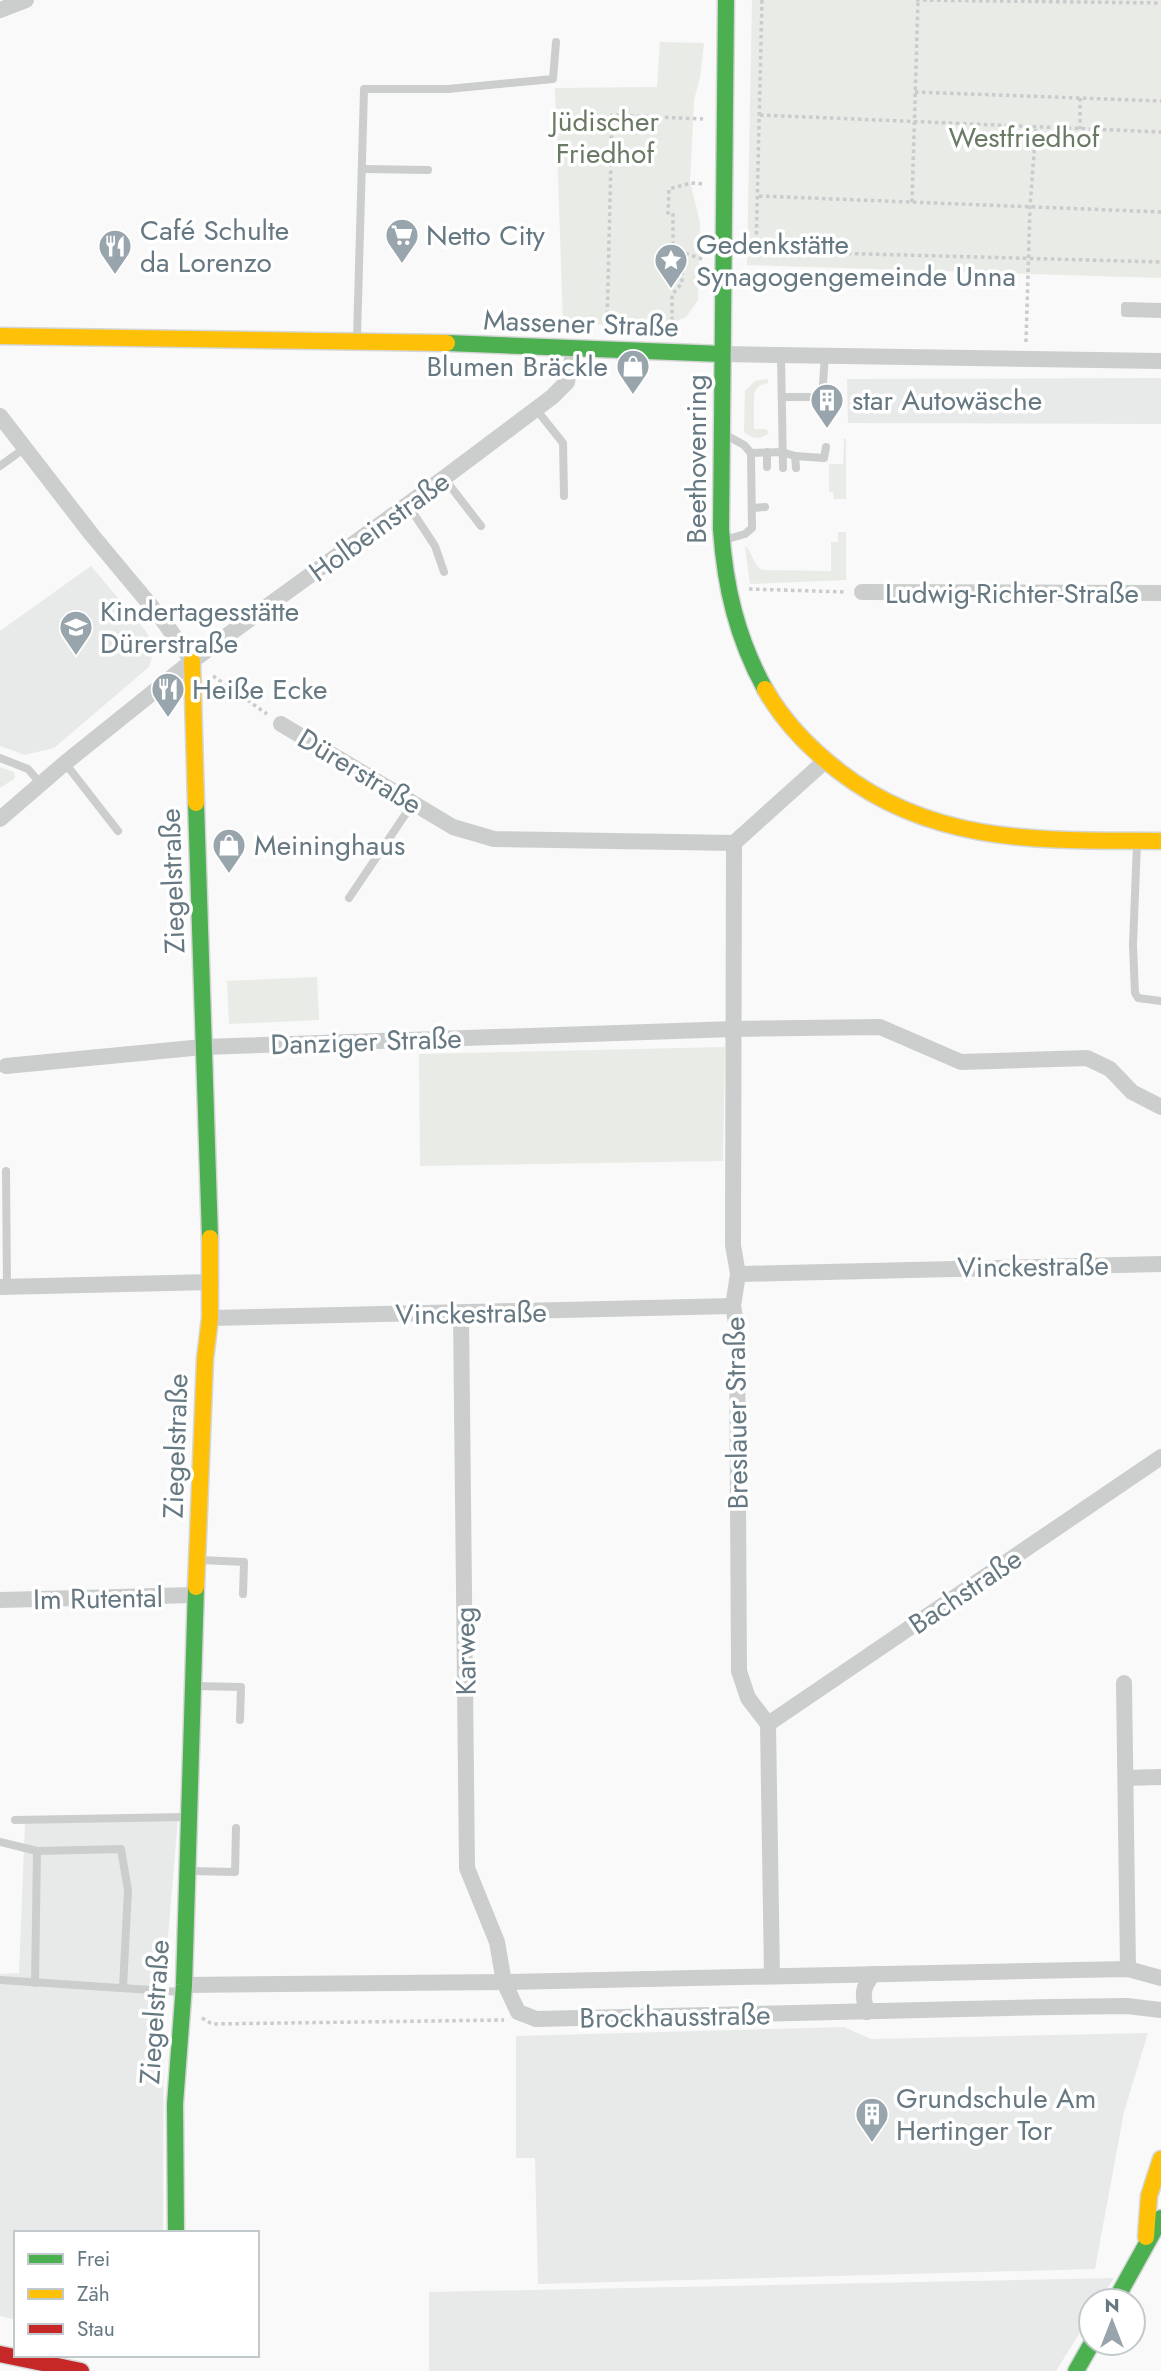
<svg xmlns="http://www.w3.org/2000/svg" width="1161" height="2371" font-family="Jost,sans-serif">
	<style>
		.built { fill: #e8eae9 }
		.green { fill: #e8ebe6 }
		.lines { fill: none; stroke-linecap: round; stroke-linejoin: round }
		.fast-casing { stroke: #d5d6d7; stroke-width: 19 }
		.slow-casing { stroke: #d5d6d7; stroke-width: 19 }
		.jam-casing { stroke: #d5d6d7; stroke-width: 19 }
		.path { stroke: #cacbcc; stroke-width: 3.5; stroke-dasharray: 3.5 3.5; stroke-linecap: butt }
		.lane { stroke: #cccece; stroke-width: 8 }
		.street { stroke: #cccece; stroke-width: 16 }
		.fast { stroke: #4caf50; stroke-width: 16 }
		.slow { stroke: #ffc107; stroke-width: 16 }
		.jam { stroke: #c62828; stroke-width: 16 }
		.labels { text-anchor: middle; stroke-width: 7; stroke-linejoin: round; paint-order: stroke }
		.park-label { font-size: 28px; fill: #6a7a65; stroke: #fff }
		.poi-label { font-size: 28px; fill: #667882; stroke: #fff; text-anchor: start }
		.street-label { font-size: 28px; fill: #667882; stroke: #fff }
	</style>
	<rect width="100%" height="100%" fill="#f9f9f9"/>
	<g class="built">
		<polygon points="1161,378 1161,424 848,423 847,379"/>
		<polygon points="91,566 145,630 155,647 149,667 54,748 25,755 0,746 0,631"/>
		<polygon points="178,1819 164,1984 163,2233 16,2233 16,2320 0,2316 0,1974 19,1973 25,1823"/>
		<polygon points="844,2027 871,2039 1148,2033 1124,2112 1095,2269 538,2284 535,2158 516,2158 516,2036"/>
		<polygon points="1114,2278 1099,2301 1091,2301 1091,2315 1056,2371 429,2371 429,2292"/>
	</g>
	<g class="green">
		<polygon points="752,0 1161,0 1161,278 747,265"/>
		<polygon points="660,42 704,43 700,78 694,100 690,182 700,222 698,300 686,317 677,321 664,324 642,326 563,323 555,88 657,87"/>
		<path d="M768,379V383L760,385L754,393V429H766L769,433C760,440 753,439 744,432L745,391L755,381Z"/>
		<polygon points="844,439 846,439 846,499 834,499 833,492 829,492 829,464 843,464"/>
		<path d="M838,532H846V580L750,584L745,546C753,552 753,565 762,570L831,571V542H838Z"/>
		<polygon points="0,767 14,772 15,778 0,788"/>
		<polygon points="317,977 319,1020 229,1024 227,981"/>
		<polygon points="725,1047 723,1161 420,1166 419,1054"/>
	</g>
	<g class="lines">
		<defs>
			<g id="fast">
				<path d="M726,0L721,529C725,587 737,638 765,689"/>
				<polyline points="447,343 722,354"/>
				<polyline points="196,803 210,1238"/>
				<polyline points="176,2233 175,2104 184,1985 196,1587"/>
				<polyline points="1115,2301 1161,2218"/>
				<polyline points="1076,2371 1092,2343"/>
			</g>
			<g id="slow">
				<polyline points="0,336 447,343"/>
				<polyline points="192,661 196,803"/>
				<path d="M765,689C783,721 810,749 840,772C936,846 1046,840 1161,841"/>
				<polyline points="196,1587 205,1359 210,1318 210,1238"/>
				<polyline points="1146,2237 1149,2196 1161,2159"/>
			</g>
			<polyline id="jam" points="0,2354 81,2371"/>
		</defs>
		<use href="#fast" class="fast-casing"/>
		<use href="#slow" class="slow-casing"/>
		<use href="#jam" class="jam-casing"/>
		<g class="path">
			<polyline points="762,0 756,251 1161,262"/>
			<polyline points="916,0 1161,3"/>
			<polyline points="915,92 1161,101"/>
			<polyline points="1080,98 1080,129"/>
			<polyline points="760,115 1161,132"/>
			<polyline points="759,196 1161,212"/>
			<polyline points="912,202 918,0"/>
			<polyline points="702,259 673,249 673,213 668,213 669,189 691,183 705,184"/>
			<polyline points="607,328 612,115 703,119"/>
			<polyline points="666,330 672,328 672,295 682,283 682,254"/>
			<polyline points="1026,342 1030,207 1036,127"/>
			<polyline points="749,589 846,592"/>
			<polyline points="213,676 267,714"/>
			<polyline points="202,2018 212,2024 504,2020"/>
		</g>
		<g class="lane">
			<polyline points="362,169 428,170"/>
			<polyline points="1161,307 1125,306 1125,313 1161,314"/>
			<polyline points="357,338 364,89 448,89 553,79 556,42"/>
			<polyline points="781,355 783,468"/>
			<polyline points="782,397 822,397 825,356"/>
			<polyline points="822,397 826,412"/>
			<polyline points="535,408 563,443 564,496"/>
			<polyline points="724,434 744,445 751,453"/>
			<polyline points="767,452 767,467"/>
			<polyline points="795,456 824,458 826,447"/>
			<polyline points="0,466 25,448"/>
			<polyline points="444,478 481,526"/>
			<polyline points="408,505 435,546 444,572"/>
			<polyline points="754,508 765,507"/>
			<polyline points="724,540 745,534 752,528 751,453 782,452 795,456 796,468"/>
			<polyline points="0,758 28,769 41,784"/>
			<polyline points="65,763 118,831"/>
			<polyline points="1137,844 1133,945 1135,993 1138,998 1161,1001"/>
			<polyline points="349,898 413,803"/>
			<polyline points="6,1171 7,1286"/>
			<polyline points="200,1560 244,1562 243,1594"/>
			<polyline points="196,1686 241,1687 240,1720"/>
			<polyline points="15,1820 186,1817"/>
			<polyline points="0,1842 37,1851 35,1983"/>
			<polyline points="37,1851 121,1849 128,1890 123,1988"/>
			<polyline points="191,1871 235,1872 236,1828"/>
			<polyline points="0,1980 181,1992"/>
		</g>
		<g class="street">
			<polyline points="0,10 26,0"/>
			<polyline points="722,354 1161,361"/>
			<polyline points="0,416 92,535 162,619 192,661"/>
			<polyline points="862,592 1161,593"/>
			<polyline points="281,724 453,827 494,839 734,843 824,762"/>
			<polyline points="0,819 65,763 192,661 444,478 552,397 567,382 574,350"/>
			<polyline points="734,843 733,1245 738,1274 733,1306 737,1328 739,1671 748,1698 768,1724 772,1976"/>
			<polyline points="6,1066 203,1047 734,1029 880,1027 961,1062 1087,1058 1110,1069 1132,1092 1161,1107"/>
			<polyline points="738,1274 1161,1264"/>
			<polyline points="0,1287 211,1282"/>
			<polyline points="461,1314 467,1868 497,1942 504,1982 518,2012 536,2019 1053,2007 1127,2006 1161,2010"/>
			<polyline points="210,1318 733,1306"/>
			<polyline points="0,1600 195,1595"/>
			<polyline points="1124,1683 1128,1969"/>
			<polyline points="768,1724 1161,1457"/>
			<polyline points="1126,1778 1161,1777"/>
			<polyline points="184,1985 504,1982 1128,1969 1161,1978"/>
			<path d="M867,2012C862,1995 862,1988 873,1974"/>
		</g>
		<use href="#fast" class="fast"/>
		<use href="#slow" class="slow"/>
		<use href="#jam" class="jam"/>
	</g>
	<defs>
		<symbol id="supermarket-pin" viewBox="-11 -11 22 30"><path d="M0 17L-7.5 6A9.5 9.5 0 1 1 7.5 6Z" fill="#99a5ac" stroke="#fff"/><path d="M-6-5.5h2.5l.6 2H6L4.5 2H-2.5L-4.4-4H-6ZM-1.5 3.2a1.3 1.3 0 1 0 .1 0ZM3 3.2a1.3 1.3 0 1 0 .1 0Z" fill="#fff"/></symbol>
		<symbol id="restaurant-pin" viewBox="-11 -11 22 30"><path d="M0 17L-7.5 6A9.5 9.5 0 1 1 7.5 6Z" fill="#99a5ac" stroke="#fff"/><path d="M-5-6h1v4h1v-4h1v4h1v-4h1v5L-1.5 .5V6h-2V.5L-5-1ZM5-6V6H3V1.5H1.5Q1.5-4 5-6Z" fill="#fff"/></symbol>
		<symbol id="sight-pin" viewBox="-11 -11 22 30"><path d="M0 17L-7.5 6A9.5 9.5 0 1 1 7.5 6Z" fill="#99a5ac" stroke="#fff"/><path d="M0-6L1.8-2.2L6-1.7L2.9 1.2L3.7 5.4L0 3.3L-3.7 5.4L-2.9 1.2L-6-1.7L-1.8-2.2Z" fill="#fff"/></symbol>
		<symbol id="shop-pin" viewBox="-11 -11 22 30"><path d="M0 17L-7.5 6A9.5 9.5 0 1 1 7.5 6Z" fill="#99a5ac" stroke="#fff"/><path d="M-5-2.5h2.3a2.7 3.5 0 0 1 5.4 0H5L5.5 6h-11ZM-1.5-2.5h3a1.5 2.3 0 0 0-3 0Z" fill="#fff"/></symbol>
		<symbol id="building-pin" viewBox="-11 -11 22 30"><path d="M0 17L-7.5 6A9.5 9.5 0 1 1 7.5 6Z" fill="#99a5ac" stroke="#fff"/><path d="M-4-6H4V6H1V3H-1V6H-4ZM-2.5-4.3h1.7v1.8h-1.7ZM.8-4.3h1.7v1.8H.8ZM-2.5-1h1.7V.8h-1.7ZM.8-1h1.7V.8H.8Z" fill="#fff"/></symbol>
		<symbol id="school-pin" viewBox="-11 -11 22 30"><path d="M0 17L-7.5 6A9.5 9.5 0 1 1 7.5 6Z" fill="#99a5ac" stroke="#fff"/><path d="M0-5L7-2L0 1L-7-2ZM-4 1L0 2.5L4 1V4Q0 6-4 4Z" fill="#fff"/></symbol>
	</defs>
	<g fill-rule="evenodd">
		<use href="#supermarket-pin" x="383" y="216" width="38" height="52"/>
		<use href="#restaurant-pin" x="96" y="227" width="38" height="52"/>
		<use href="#sight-pin" x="652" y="241" width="38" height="52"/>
		<use href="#shop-pin" x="614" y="347" width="38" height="52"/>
		<use href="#building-pin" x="808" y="381" width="38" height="52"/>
		<use href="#school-pin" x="57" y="608" width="38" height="52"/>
		<use href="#restaurant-pin" x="149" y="670" width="38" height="52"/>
		<use href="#shop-pin" x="210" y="826" width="38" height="52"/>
		<use href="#building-pin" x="853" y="2095" width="38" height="52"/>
	</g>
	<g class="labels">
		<g class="park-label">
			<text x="605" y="131">Jüdischer<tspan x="605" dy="32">Friedhof</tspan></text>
			<text x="1024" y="147">Westfriedhof</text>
		</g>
		<g class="poi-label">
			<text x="140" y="240">Café Schulte<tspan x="140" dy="32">da Lorenzo</tspan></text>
			<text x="426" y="245">Netto City</text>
			<text x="696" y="254">Gedenkstätte<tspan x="696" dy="32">Synagogengemeinde Unna</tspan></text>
			<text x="608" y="376" text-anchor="end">Blumen Bräckle</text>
			<text x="852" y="410">star Autowäsche</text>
			<text x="100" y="621">Kindertagesstätte<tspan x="100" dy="32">Dürerstraße</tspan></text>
			<text x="192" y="699">Heiße Ecke</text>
			<text x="254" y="855">Meininghaus</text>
			<text x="896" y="2108">Grundschule Am<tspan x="896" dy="32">Hertinger Tor</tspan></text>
		</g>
		<g class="street-label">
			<text transform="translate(581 323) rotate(2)" y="10">Massener Straße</text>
			<text transform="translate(696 459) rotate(-90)" y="10">Beethovenring</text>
			<text transform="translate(379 526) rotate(-36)" y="10">Holbeinstraße</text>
			<text x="1012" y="603">Ludwig-Richter-Straße</text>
			<text transform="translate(360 771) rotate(31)" y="10">Dürerstraße</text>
			<text transform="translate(172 881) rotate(-92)" y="10">Ziegelstraße</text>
			<text transform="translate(366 1041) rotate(-2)" y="10">Danziger Straße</text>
			<text transform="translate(1033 1266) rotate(-1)" y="10">Vinckestraße</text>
			<text transform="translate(471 1313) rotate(-1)" y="10">Vinckestraße</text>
			<text transform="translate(736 1413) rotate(-91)" y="10">Breslauer Straße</text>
			<text transform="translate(175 1446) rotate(-88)" y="10">Ziegelstraße</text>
			<text transform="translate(965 1591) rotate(-34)" y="10">Bachstraße</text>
			<text transform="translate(98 1598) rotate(-1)" y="10">Im Rutental</text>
			<text transform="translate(465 1651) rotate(-91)" y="10">Karweg</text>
			<text transform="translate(154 2012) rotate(-86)" y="10">Ziegelstraße</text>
			<text transform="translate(675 2016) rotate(-1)" y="10">Brockhausstraße</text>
		</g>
	</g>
	<rect x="14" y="2231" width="245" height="126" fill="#ffffff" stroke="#c2c9cd" stroke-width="2"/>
	<rect x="28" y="2254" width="35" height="10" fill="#4caf50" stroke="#c2c9cd" stroke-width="2"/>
	<text x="77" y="2266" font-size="21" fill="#667882">Frei</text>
	<rect x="28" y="2289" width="35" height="10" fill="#ffc107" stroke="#c2c9cd" stroke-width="2"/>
	<text x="77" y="2301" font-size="21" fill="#667882">Zäh</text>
	<rect x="28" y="2324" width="35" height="10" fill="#c62828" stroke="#c2c9cd" stroke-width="2"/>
	<text x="77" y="2336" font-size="21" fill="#667882">Stau</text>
	<g transform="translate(1112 2322)"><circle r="33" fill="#ffffff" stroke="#c2c9cd" stroke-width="2"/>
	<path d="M0-5L12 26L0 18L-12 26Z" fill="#99a5ac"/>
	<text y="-10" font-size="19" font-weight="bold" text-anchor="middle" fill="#667882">N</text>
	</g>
</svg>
